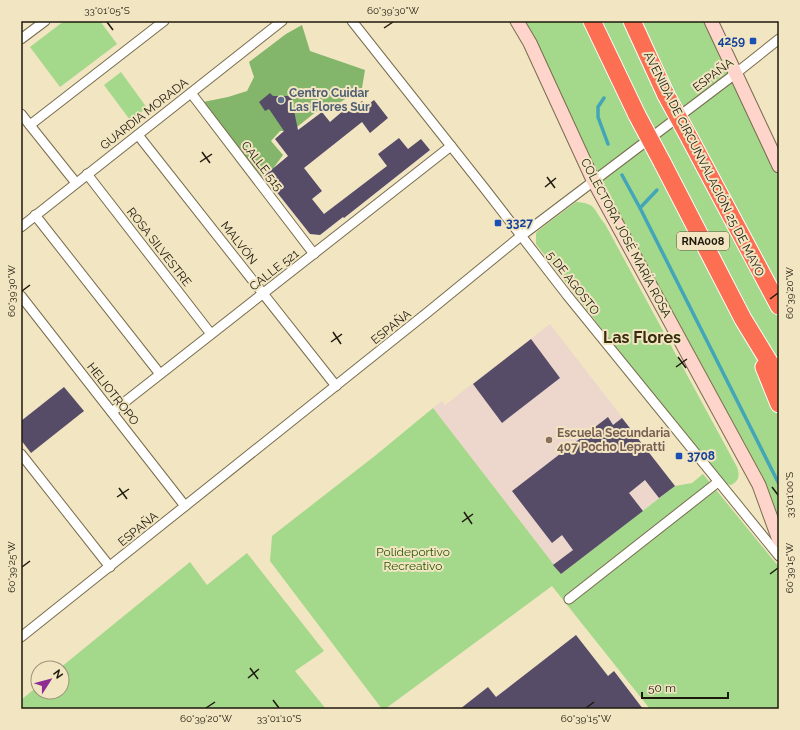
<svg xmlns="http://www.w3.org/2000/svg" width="800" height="730" font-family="Raleway,sans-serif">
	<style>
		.education { fill: #edd6cb }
		.green { fill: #a4d88b }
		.forest { fill: #83b66a }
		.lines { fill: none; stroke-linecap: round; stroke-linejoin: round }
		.stream { stroke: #43a6b8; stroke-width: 3.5 }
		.building { fill: #564c68 }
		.street-casing { stroke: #796d4e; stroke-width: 11 }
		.secondary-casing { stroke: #796d4e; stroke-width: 15 }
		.highway-casing { stroke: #fff; stroke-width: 19 }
		.street { stroke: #fff; stroke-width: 9 }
		.secondary { stroke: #fed4cb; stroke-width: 13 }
		.highway { stroke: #fc6f52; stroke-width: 17 }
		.highway-bridge-casing { stroke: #fff; stroke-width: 19; stroke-linecap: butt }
		.highway-bridge { stroke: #fc6f52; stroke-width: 17 }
		.ticks { fill: none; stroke: #1e190d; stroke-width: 1.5 }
		.transit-dot { fill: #1a4fb4; stroke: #f2e5c2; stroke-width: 1.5 }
		.service-dot { fill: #5c6f8a; stroke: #f2e5c2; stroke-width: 1.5 }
		.education-dot { fill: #8d6e63; stroke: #f2e5c2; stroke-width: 1.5 }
		.labels { text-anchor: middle; stroke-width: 4; stroke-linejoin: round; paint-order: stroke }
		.shield { fill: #f2e5c2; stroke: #5e5643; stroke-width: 1 }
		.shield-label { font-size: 11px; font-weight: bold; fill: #1e190d }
		.transit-label { font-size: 12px; font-weight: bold; fill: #164399; stroke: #f2e5c2; text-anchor: start }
		.street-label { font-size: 12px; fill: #1e190d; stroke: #f2e5c2 }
		.service-label { font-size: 12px; font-weight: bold; fill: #4e5e75; stroke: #f2e5c2; text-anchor: start }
		.education-label { font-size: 12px; font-weight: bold; fill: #785e54; stroke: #f2e5c2; text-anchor: start }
		.park-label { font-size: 12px; fill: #265502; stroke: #f2e5c2 }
		.district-label { font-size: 16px; font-weight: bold; fill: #372c0e; stroke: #f2e5c2 }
		.neatline { fill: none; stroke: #1e190d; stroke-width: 1.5 }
		.ticks-label { font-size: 10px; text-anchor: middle; fill: #1e190d }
	</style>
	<rect width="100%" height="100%" fill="#f2e5c2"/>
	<polygon class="education" points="550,324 675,486 561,574 433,408 442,401 445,405"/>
	<g class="green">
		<polygon points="64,21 100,21 117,44 60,87 30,47"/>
		<polygon points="517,21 711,21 779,166 779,540 759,485"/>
		<polygon points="121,72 147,108 130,120 104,85"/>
		<path d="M576,202C597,203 593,210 605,224L737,467C740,476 739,481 731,485L725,484L695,449L536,244V233L539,230Z"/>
		<polygon points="433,408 561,574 675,486 692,483 703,474 779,567 779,709 650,709 552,586 385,709 382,709 270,561 272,536 376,455"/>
		<polygon points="247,553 324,651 295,671 326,709 21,709 21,700 38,686 38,692 62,692 62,668 60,668 190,562 207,585"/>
	</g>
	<polygon class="forest" points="302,25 310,51 365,70 362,88 336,105 317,111 292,131 280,131 271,141 283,155 272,170 261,177 203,102 228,97 247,91 254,77 249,62 286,34"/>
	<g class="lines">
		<g class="stream">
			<polyline points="604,98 598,107 598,117 608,144"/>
			<polyline points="622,175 640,208 779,484"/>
			<polyline points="640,208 657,190"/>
		</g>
	</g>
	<g class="building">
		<polygon points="270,93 273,96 291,96 298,130 322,112 330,122 344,110 346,113 362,101 366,106 374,100 388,118 370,133 362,122 304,168 322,191 312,199 324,214 387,166 378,154 399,138 408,149 421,139 430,150 344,218 343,217 320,235 310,234 264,176 288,156 275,139 284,131 269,109 265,111 259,102"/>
		<polygon points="531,339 560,378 502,423 473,384"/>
		<polygon points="64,387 84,411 31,453 21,440 21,421"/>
		<polygon points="608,417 613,425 622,418 675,486 659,498 645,480 629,493 643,511 561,574 553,565 573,550 562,535 552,543 512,491"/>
		<polygon points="576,635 608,676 614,671 643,709 460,709 488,687 496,697"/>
	</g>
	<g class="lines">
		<defs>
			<g id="street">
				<polyline points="352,21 485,189 567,295 779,556"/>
				<polyline points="21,39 45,21"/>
				<polyline points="191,93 314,254"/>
				<polyline points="21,114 76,183"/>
				<polyline points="30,125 164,21"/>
				<polyline points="138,135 336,386"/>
				<polyline points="87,174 211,334"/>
				<polyline points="35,215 160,374"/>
				<polyline points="21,227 282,21"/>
				<polyline points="21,296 185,506"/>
				<polyline points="112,412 451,146"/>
				<polyline points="21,454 110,567"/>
				<polyline points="569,599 718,482"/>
				<polyline points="21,637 428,312 521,236 735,74 779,39"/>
			</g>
			<g id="secondary">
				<polyline points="517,21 530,43 593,180 759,485 779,540"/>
				<polyline points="711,21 779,166"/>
			</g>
			<g id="highway">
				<polyline points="592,21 637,115"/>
				<polyline points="632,21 666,95"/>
				<polyline points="690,139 779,306"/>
				<polyline points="662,162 743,319 779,378"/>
				<polyline points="764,367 779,404"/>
			</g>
		</defs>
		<use href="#street" class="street-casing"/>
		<use href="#secondary" class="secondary-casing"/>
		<use href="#highway" class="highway-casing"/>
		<use href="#street" class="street"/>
		<use href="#secondary" class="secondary"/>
		<use href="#highway" class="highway"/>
		<defs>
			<g id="highway-bridge">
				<polyline points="666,95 690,139"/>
				<polyline points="637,115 662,162"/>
			</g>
		</defs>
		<use href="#highway-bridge" class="highway-bridge-casing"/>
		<use href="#highway-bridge" class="highway-bridge"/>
	</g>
	<path class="ticks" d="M107,22L113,30M384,28L393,22M202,152L210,163M200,162L212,154M547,177L555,188M545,187L556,178M22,291L30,285M770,299L778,293M333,332L341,344M331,342L342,334M678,357L686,368M676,367L687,359M772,487L778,495M119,488L127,499M117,497L129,489M464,512L472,524M462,522L473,514M22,567L30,561M770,574L778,568M250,668L258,679M248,678L259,669M273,700L279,708M206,708L215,702M586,708L594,702"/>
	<g class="transit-dot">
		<rect x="749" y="37" width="8" height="8" rx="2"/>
		<rect x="494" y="219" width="8" height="8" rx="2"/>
		<rect x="675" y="452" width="8" height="8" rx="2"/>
	</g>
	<circle class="service-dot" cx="281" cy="100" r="4"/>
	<circle class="education-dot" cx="549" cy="440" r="4"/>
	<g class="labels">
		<rect class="shield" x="677" y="232" width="52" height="18" rx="3"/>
		<g class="shield-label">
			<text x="703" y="245">RNA008</text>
		</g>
		<g class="transit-label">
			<text x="745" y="45" text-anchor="end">4259</text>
			<text x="506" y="227">3327</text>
			<text x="687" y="460">3708</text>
		</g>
		<g class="street-label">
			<text transform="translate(713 75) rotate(-37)" y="4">ESPAÑA</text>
			<text transform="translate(144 114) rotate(-38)" y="4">GUARDIA MORADA</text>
			<text transform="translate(704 164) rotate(63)" y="4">AVENIDA DE CIRCUNVALACIÓN 25 DE MAYO</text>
			<text transform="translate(262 166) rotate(52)" y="4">CALLE 515</text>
			<text transform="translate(626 238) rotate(62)" y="4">COLECTORA JOSÉ MARÍA ROSA</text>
			<text transform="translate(239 243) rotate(52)" y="4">MALVÓN</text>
			<text transform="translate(159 247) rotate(52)" y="4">ROSA SILVESTRE</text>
			<text transform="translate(274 270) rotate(-38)" y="4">CALLE 521</text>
			<text transform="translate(573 283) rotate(52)" y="4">5 DE AGOSTO</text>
			<text transform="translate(391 327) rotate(-39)" y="4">ESPAÑA</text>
			<text transform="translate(113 394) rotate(52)" y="4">HELIOTROPO</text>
			<text transform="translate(138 529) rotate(-39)" y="4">ESPAÑA</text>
		</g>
		<g class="service-label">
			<text x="289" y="97">Centro Cuidar<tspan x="289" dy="14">Las Flores Sur</tspan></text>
		</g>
		<g class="education-label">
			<text x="557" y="437">Escuela Secundaria<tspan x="557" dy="14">407 Pocho Lepratti</tspan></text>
		</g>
		<g class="park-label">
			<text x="413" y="556">Polideportivo<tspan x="413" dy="14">Recreativo</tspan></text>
		</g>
		<g class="district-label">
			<text x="642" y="343">Las Flores</text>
		</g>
	</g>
	<rect width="800" height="730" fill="none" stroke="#f2e5c2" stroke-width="44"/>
	<g transform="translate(50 680) rotate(54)"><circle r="19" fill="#f2e5c2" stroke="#9d937a"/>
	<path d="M0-3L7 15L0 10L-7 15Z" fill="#8e2c94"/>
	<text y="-6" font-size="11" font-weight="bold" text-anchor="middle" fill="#1e190d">N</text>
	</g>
	<path d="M642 692v6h86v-6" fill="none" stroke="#1e190d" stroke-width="2"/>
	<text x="648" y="692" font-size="12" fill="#1e190d" stroke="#f2e5c2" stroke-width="3" paint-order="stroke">50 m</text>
	<rect x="22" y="22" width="756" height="686" class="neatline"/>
	<g class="ticks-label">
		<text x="107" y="14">33°01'05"S</text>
		<text x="393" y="14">60°39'30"W</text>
		<text transform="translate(11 291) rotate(-90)" y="4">60°39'30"W</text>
		<text transform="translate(789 293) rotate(-90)" y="4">60°39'20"W</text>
		<text transform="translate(789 495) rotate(-90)" y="4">33°01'00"S</text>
		<text transform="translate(11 567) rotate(-90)" y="4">60°39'25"W</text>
		<text transform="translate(789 568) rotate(-90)" y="4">60°39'15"W</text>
		<text x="206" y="722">60°39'20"W</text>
		<text x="279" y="722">33°01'10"S</text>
		<text x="586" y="722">60°39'15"W</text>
	</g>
</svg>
